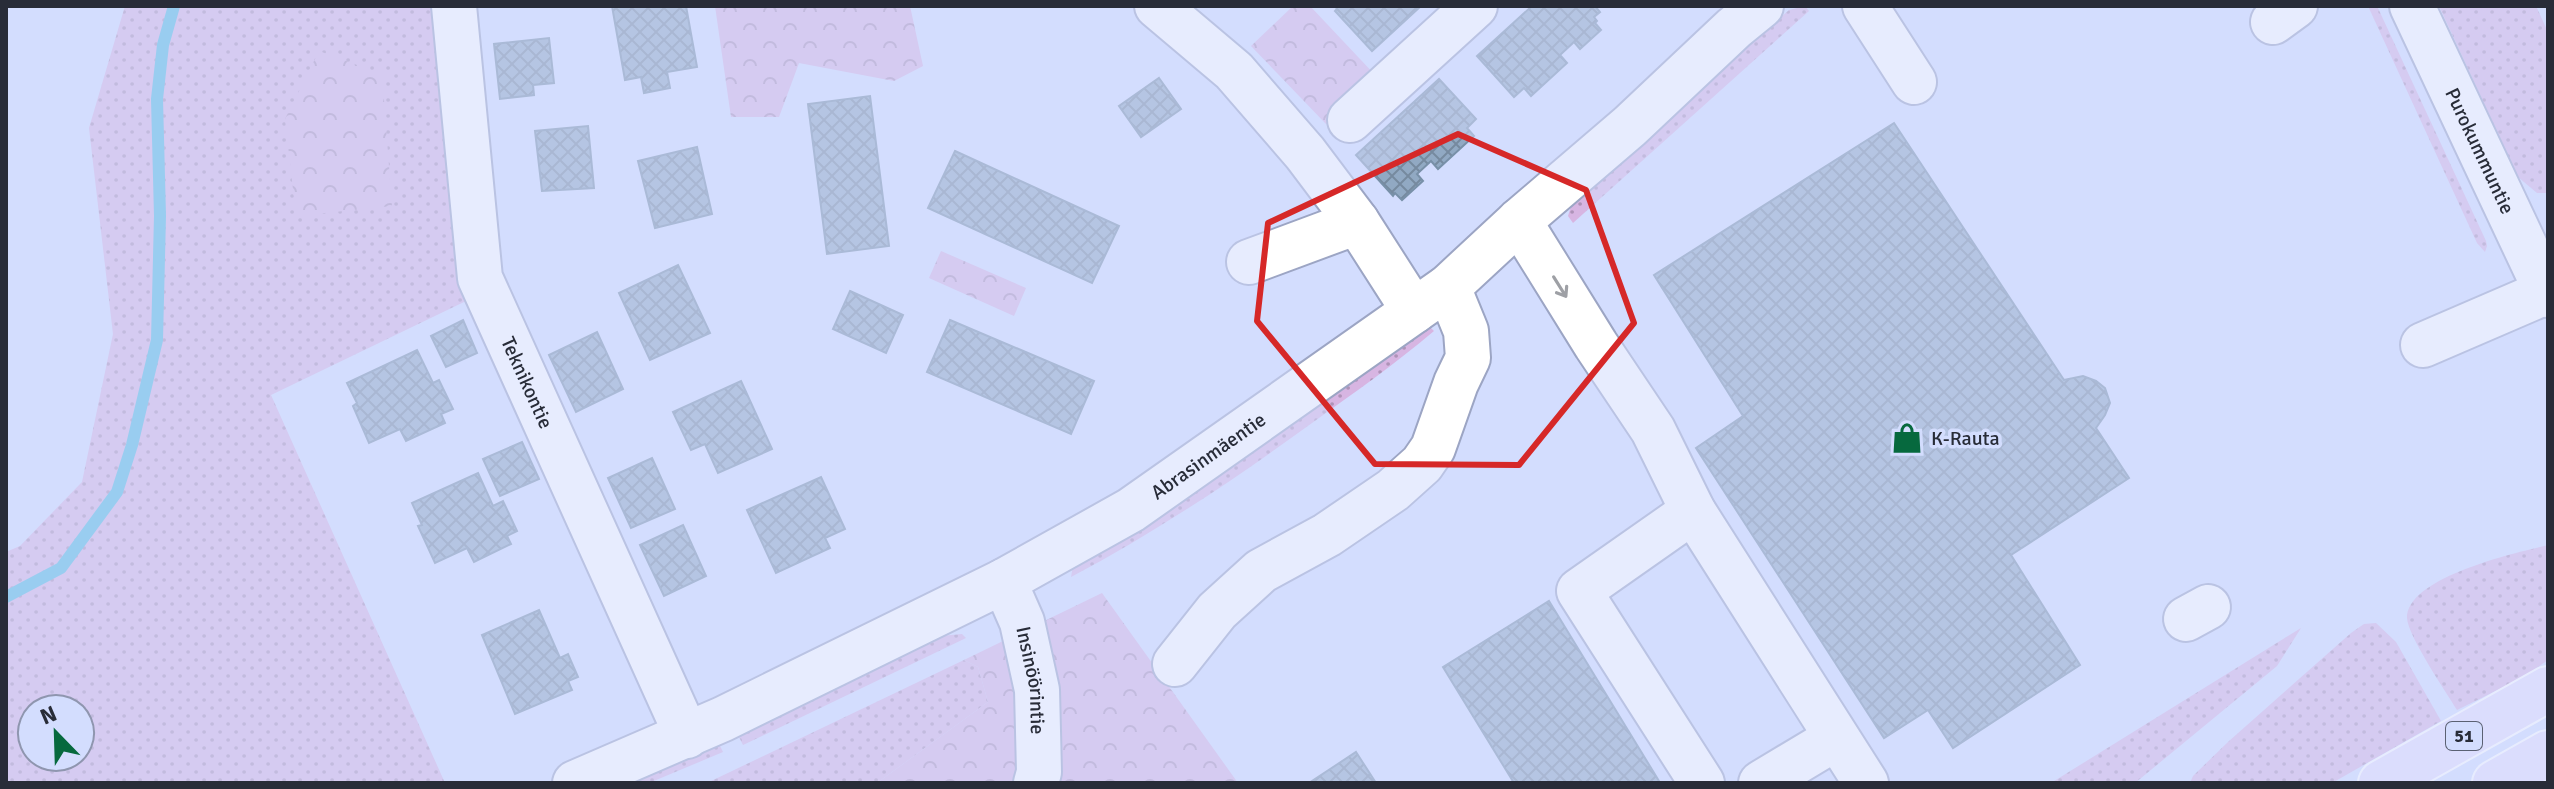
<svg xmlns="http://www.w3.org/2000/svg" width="2554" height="789" font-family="Signika,sans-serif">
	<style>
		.grass { fill: url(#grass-dots); fill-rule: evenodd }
		.forest { fill: url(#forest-crowns) }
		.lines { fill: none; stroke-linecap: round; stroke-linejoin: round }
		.stream { stroke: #53bbe1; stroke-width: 12 }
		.building { fill: url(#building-cross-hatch); stroke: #7890a8; stroke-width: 2 }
		.minor-casing { stroke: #9ca5c4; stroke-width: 48 }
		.major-casing { stroke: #fff; stroke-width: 48 }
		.minor { stroke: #fff; stroke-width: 44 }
		.major { stroke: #e5ddfd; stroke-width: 44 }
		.oneway { stroke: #9ea0a5 }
		.marked { fill: none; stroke: #d62828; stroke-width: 6; stroke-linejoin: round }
		.labels { text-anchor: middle; stroke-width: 7; stroke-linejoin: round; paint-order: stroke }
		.shield { fill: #d3ddfe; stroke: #5b6173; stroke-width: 2 }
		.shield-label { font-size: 18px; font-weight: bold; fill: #282c38 }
		.street-label { font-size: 20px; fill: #282c38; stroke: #d3ddfe }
		.poi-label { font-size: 20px; fill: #282c38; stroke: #d3ddfe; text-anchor: start }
	</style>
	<defs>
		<pattern id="grass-dots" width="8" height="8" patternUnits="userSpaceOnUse" patternTransform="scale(2)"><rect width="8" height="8" fill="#d7b5e2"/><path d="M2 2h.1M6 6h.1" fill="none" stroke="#ae93b8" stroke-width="1.8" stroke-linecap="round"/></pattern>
		<pattern id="forest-crowns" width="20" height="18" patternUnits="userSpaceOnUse" patternTransform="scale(2)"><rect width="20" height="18" fill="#d7b5e2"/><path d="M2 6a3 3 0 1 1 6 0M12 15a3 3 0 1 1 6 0" fill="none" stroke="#ae93b8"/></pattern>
		<pattern id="building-cross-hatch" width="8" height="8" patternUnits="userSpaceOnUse" patternTransform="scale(2)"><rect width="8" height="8" fill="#91a9c3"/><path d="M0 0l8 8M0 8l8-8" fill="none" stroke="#768a9f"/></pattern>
	</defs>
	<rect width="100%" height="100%" fill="#d3ddfe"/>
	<g class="grass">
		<path d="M125,6H437L466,301L271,395L445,783H6V552L20,546L82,482L113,334L89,128ZM32,709H80V757H32Z"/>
		<polygon points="1805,6 1809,11 1573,223 1568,216 1573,200 1789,10"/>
		<polygon points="2368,6 2377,6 2486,241 2487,246 2485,252 2477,243"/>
		<polygon points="2439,6 2536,6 2548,32 2548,193 2537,193 2518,177"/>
		<path d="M1431,328L1434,331C1395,364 1354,393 1312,423C1235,479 1156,532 1071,577L1073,566L1411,333Z"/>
		<path d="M2548,545V660L2522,678L2457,710C2446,692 2408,636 2407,618C2407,577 2515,553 2548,545Z"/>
		<polygon points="2376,623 2396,642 2441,721 2332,783 2190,783 2193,776 2228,742 2351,633 2364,624"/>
		<polygon points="2301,628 2277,666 2135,783 2051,783"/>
		<polygon points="962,634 966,638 743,745 737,733 941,636"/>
		<polygon points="964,660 978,667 988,702 877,783 707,783"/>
		<polygon points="718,742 723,752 649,783 620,783"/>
	</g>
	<g class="forest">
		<polygon points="715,6 910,6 923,66 894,81 799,63 779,117 731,117"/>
		<polygon points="1293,6 1310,6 1376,76 1326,124 1251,46"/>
		<polygon points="319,51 382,74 392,206 296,216 285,119"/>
		<polygon points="941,251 1026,288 1014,316 929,278"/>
		<polygon points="1102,593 1238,783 877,783 988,702 978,667 964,660"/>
	</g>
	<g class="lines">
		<polyline class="stream" points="6,597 61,568 117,492 132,445 157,340 160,216 157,99 163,45 174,6"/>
	</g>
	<g class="building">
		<polygon points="612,6 686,6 697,67 667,72 670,88 644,93 641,77 625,80"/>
		<polygon points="1335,6 1421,6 1372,51 1335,11 1337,9"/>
		<polygon points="1532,6 1595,6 1600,12 1594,17 1597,21 1595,23 1601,30 1580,49 1574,42 1560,55 1567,63 1531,96 1524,88 1514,97 1477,56"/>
		<polygon points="549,38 554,83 533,85 534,95 500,99 494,44"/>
		<polygon points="1159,78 1181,109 1141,137 1119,106"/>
		<polygon points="1439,79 1476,119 1467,128 1474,136 1438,169 1431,161 1417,174 1423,181 1402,200 1395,193 1393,196 1356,155"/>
		<polygon points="870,96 889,246 827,254 808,104"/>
		<polygon points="1894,123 2064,380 2083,376 2096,381 2105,388 2110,403 2105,415 2096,428 2129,478 2011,555 2080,665 1953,748 1928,710 1884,738 1696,448 1743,416 1654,275"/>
		<polygon points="588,126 594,188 542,191 535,131"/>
		<polygon points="697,147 712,214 655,228 638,161"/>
		<polygon points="955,151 1119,226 1092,283 928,208"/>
		<polygon points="678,265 710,333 650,360 619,293"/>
		<polygon points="850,291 903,315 886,353 833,329"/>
		<polygon points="463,320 477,353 446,367 431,336"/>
		<polygon points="950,320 1094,381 1071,434 927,372"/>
		<polygon points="597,332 623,389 576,412 549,355"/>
		<polygon points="417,350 433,383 439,380 453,409 441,414 445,423 406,441 400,429 369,443 353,406 357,403 347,383"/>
		<polygon points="741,381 772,449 718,473 705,444 691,450 673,412"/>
		<polygon points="522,442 539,479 500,496 483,459"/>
		<polygon points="652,458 675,509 631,528 608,478"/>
		<polygon points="478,473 493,506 503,501 517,531 507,536 511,544 474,562 467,548 435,563 418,526 422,525 412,503"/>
		<polygon points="821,477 845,529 825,538 830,548 776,573 747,510"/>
		<polygon points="683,525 706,576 664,596 640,545"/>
		<polygon points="1549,601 1659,781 1655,783 1514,783 1443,667"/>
		<polygon points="539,610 560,658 568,654 578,677 568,681 572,690 515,714 482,635"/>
		<polygon points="1356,752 1376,783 1309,783"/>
	</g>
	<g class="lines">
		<defs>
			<g id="minor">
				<path id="s1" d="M454,6L480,278L687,736"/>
				<polyline points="1157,6 1234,71 1305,153 1357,222 1414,311"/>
				<polyline points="1865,6 1914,82"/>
				<path id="s2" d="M2412,6L2548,295"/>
				<polyline points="2273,22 2295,6"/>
				<polyline points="1350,120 1475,6"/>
				<polyline points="1519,221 1596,345 1653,430 1693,511 1866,783"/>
				<polyline points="1249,262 1357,222"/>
				<polyline points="2423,345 2546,292"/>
				<polyline points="1693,511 1579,591 1702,783"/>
				<path id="s3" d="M1004,581L1022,622L1037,690L1039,772L1036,783"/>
				<polyline points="2186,619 2208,607"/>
				<polyline points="1175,664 1217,611 1261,571 1327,535 1393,490 1422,464 1433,448 1456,383 1468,358 1466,331 1448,287"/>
				<path id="s4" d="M575,783L723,719L1004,581L1131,510L1448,287L1519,221L1630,126L1734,28L1761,6"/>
				<polyline points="1761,783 1836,738"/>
			</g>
			<g id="major">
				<polyline points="2381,783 2548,689"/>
				<polyline points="2495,783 2548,753"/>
			</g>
		</defs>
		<use href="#minor" class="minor-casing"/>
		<use href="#major" class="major-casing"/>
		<use href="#minor" class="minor"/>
		<use href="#major" class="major"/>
	</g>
	<defs><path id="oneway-shaft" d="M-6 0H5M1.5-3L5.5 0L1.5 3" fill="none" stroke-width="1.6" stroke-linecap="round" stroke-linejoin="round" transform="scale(2)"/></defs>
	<use class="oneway" href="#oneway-shaft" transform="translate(1560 287) rotate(58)"/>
	<path d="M0 0H2554V789H0ZM1458,134L1586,190L1634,323L1519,465L1375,464L1257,321L1268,223Z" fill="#d3ddfe" fill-opacity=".55" fill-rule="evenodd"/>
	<path class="marked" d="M1458,134L1586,190L1634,323L1519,465L1375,464L1257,321L1268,223Z"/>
	<defs>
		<symbol id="shop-bare" viewBox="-9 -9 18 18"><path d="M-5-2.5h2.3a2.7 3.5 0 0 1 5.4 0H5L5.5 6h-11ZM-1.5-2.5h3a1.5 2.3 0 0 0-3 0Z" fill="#06693e" stroke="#d3ddfe" stroke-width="2.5" paint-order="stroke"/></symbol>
	</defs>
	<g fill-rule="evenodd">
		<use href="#shop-bare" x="1885" y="416" width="44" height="44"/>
	</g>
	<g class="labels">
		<rect class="shield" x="2446" y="722" width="36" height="28" rx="6"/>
		<g class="shield-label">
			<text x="2464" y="742">51</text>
		</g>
		<g class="street-label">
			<text dy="7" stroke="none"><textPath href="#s2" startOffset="160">Purokummuntie</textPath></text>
			<text dy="7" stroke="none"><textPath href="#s1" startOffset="388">Teknikontie</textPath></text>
			<text dy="7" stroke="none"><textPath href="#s4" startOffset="714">Abrasinmäentie</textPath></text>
			<text dy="7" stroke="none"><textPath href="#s3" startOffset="104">Insinöörintie</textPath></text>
		</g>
		<g class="poi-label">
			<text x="1931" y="445">K-Rauta</text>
		</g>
	</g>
	<rect width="2554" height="789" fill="none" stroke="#282c38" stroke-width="16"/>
	<g transform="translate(56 733) rotate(337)"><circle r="38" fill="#d3ddfe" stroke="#8f96af" stroke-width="2"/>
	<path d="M0-6L14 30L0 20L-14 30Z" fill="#06693e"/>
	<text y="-12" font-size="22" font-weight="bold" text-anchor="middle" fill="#282c38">N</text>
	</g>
</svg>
